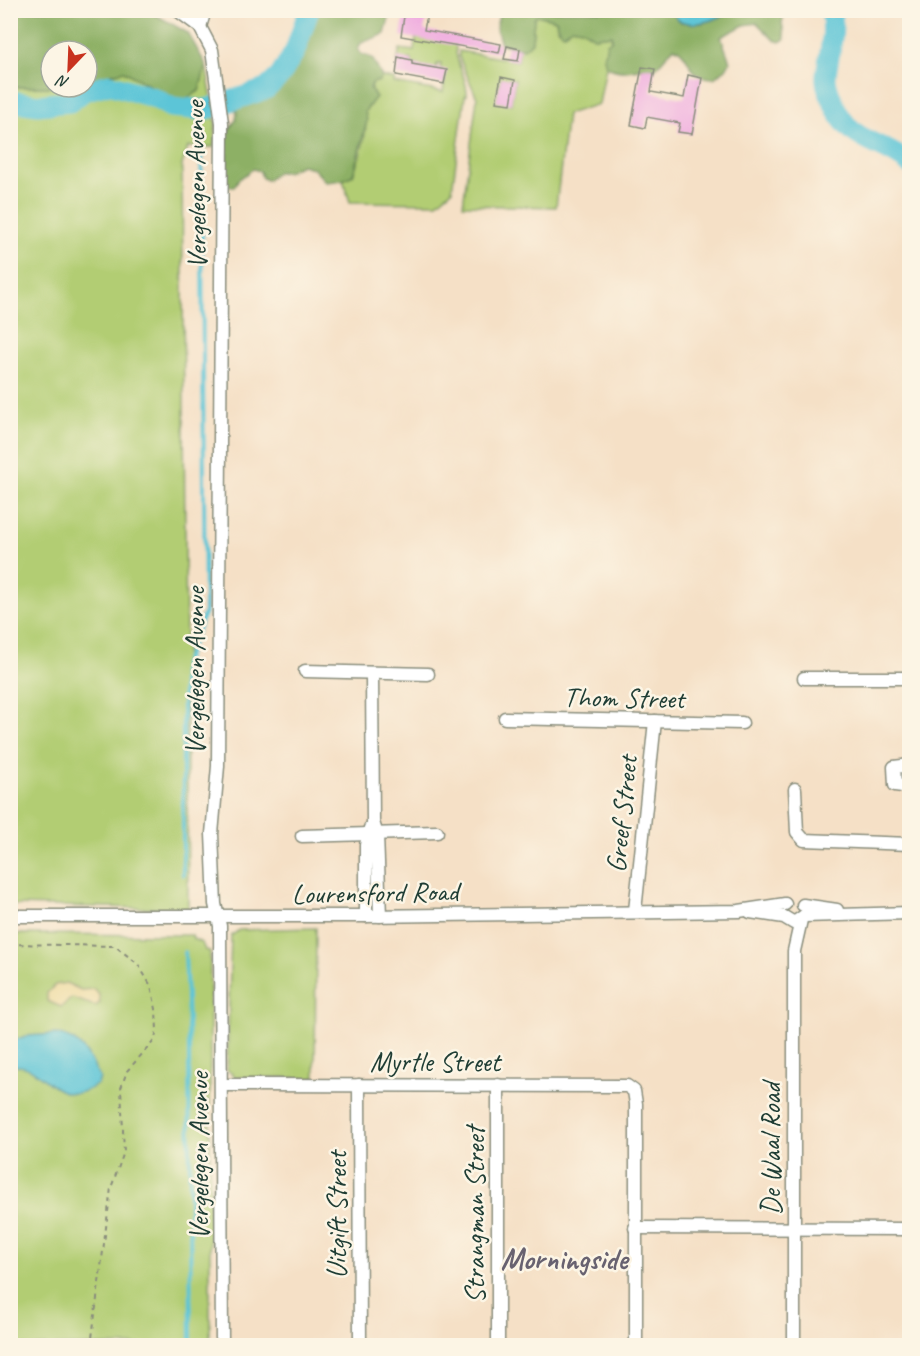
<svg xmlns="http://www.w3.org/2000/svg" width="920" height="1356" font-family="Caveat,sans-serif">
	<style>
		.green { fill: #b2cd73; stroke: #688554; stroke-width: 1.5; fill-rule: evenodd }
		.forest { fill: #8db065; stroke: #56764c; stroke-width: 1.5 }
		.sand { fill: #eeda9e; stroke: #868c69; stroke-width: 1.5 }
		.water { fill: #5bc5d7; stroke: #3d8186; stroke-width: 1.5 }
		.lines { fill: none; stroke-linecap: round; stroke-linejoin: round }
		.stream { stroke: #5bc5d7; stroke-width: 4 }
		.river { stroke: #5bc5d7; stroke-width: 21 }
		.building { fill: #efa8df }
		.minor-casing { stroke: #8a8e7d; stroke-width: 15 }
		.path { stroke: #8a8e7d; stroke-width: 2; stroke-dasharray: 4.5 4.5; stroke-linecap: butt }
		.minor { stroke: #fff; stroke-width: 12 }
		.labels { text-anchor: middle; stroke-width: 5; stroke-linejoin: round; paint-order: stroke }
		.street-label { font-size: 28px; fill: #1f3d34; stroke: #fcf5e5 }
		.neighbourhood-label { font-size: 30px; font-weight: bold; fill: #686270; stroke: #fcf5e5 }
	</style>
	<rect width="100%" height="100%" fill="#fcf5e5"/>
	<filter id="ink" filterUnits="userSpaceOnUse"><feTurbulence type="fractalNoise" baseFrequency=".0167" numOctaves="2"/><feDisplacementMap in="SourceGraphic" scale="12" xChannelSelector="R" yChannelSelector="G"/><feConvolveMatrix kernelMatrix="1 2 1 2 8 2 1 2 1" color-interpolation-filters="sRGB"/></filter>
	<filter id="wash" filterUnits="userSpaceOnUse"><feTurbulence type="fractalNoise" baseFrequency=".008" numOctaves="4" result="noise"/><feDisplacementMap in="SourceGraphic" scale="24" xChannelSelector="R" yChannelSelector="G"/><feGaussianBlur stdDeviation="1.35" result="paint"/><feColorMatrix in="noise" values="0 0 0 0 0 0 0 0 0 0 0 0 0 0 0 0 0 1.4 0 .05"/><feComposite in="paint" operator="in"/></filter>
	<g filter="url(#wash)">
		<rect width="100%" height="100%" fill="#f5e0c6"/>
		<g class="green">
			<path d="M537,15L556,20L557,28L565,33L571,27L582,29L594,37L612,35L599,104L567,114L556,207L463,205L477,98L459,57V51L518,61L520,49L532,41L534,18ZM501,78L515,80L511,104L497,101Z"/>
			<path d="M456,37C453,66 467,72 467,95L465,96L452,190L437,203L350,202L343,180L353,175C360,157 369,130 365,111L370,106L372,83L379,81L382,77L394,79V83L443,92L446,71L440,69L441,64H437L436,69L412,64V60L409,59L408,63L397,62L400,49L414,51L416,38Z"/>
			<polygon points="206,65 216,124 214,147 188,147 182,165 188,909 11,905 10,87 87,87 87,80 124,71 180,103 199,91"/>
			<polygon points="316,928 315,1078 236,1077 227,1070 231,936 239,930"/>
			<polygon points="11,934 192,935 193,939 202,943 205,950 210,951 210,1345 11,1346"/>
		</g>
		<g class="forest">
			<polygon points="11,10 149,11 188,33 206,65 199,91 180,103 124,71 87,80 87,51 51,51 51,87 57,87 11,87"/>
			<path d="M785,10L782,23L785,39L780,42L774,40L757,23L744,25L721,37L730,62L726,69L714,78C684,78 694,56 674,47L655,69C635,66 625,77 606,66L604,58L607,43L612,40V35L594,37L582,29L572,27L565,33H561L556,20L537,15L534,19L532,42L524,49L501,44L496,28L500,11H670L681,22L702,23L723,16L724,11Z"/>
			<path d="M316,11H391L385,34L361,43L358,49L361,54L372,58L382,77L379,81L372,83L370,89L376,97L365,111L367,121L353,175L343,180L326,182L313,168L302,165L286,172H277L268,180L262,178L260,171L253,169L238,180L234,187L226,186L227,132L236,120L237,111L228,108L232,102C242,99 254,97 264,93C295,80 306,39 316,11Z"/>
		</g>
		<polygon class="sand" points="66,983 81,990 94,989 99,995 100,1003 95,1006 72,998 61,1007 47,1001 47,993 55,985"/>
		<g class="water">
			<path d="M675,11V10L724,11V15C710,22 688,28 676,18Z"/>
			<path d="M56,1034C82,1039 89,1055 100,1078L98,1084C53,1115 43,1058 11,1067V1041L26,1036Z"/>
		</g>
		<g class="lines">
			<g class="stream">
				<polyline points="183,875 183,667 205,612 201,110"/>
				<polyline points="185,952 189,1047 191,1346"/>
			</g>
			<g class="river">
				<path d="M831,10C836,33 829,52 826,75C825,84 829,93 833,102C850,145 879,139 910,164"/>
				<polyline points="10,101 38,105 70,102 84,91 109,84 155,98 170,107 204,110 266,89 280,76 295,51 309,10"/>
			</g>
		</g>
		<g id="blocks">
			<g class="building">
				<polygon points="405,10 428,10 424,30 501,44 499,53 401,36"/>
				<polygon points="507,46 520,49 518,61 504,59"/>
				<polygon points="398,57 412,60 412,64 447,70 444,84 396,75"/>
				<polygon points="642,67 655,69 651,92 684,98 688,75 702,78 692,134 678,132 680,123 647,117 645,128 631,125"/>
				<polygon points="501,77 515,80 511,104 496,102"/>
			</g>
		</g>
	</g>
	<g filter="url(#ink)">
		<use href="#blocks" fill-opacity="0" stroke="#8a8e7d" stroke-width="1.5"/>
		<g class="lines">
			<defs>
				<g id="minor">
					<polyline points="177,10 200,27 212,50 222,123 218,766 212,834 215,904 220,926 222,1346"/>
					<polyline points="200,27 205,10"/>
					<polyline points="305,671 428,674"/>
					<polyline points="372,674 373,822 377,835 380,916"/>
					<polyline points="804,678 910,678"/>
					<polyline points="505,718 742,723"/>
					<polyline points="910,765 894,767 895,785 910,787"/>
					<polyline points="795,789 797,832 804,840 910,844"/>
					<polyline points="302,836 437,832"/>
					<polyline points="803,905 837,910"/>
					<polyline points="635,911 655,721"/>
					<polyline points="750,912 784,917 794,923 804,916"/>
					<polyline points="10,916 366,916 739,911 785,904"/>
					<polyline points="366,916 366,845 370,828"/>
					<polyline points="804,916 910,913"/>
					<polyline points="222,1085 627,1086 634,1091 636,1104 636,1346"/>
					<polyline points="359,1085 360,1346"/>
					<polyline points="498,1085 498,1346"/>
					<polyline points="635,1228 910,1229"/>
					<polyline points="794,1346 794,951 801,920"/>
				</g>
			</defs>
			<use href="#minor" class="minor-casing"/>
			<polyline class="path" points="10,944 115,946 138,964 151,986 156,1009 157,1031 154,1041 127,1071 121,1088 124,1152 111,1188 91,1346"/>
			<use href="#minor" class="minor"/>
		</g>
	</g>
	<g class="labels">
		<g class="street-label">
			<text transform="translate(195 185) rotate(-91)" y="10">Vergelegen Avenue</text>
			<text transform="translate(194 671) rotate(-90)" y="10">Vergelegen Avenue</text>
			<text transform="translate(624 697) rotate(1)" y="10">Thom Street</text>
			<text transform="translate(621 814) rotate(-84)" y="10">Greef Street</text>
			<text transform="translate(375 892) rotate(-1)" y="10">Lourensford Road</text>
			<text x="435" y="1071">Myrtle Street</text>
			<text transform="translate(770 1149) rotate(-90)" y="10">De Waal Road</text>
			<text transform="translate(198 1156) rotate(-90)" y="10">Vergelegen Avenue</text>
			<text transform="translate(336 1215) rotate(-90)" y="10">Uitgift Street</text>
			<text transform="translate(474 1215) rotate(-90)" y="10">Strangman Street</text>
		</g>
		<g class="neighbourhood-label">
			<text x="564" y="1269">Morningside</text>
		</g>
	</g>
	<rect width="920" height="1356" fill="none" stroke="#fcf5e5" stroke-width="36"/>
	<g transform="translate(69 69) rotate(203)"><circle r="28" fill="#fcf5e5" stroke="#a4ab9e" stroke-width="1.5"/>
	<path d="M0-4.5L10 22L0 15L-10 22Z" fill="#c8321e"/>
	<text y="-9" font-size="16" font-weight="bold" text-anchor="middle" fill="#1f3d34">N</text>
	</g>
</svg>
